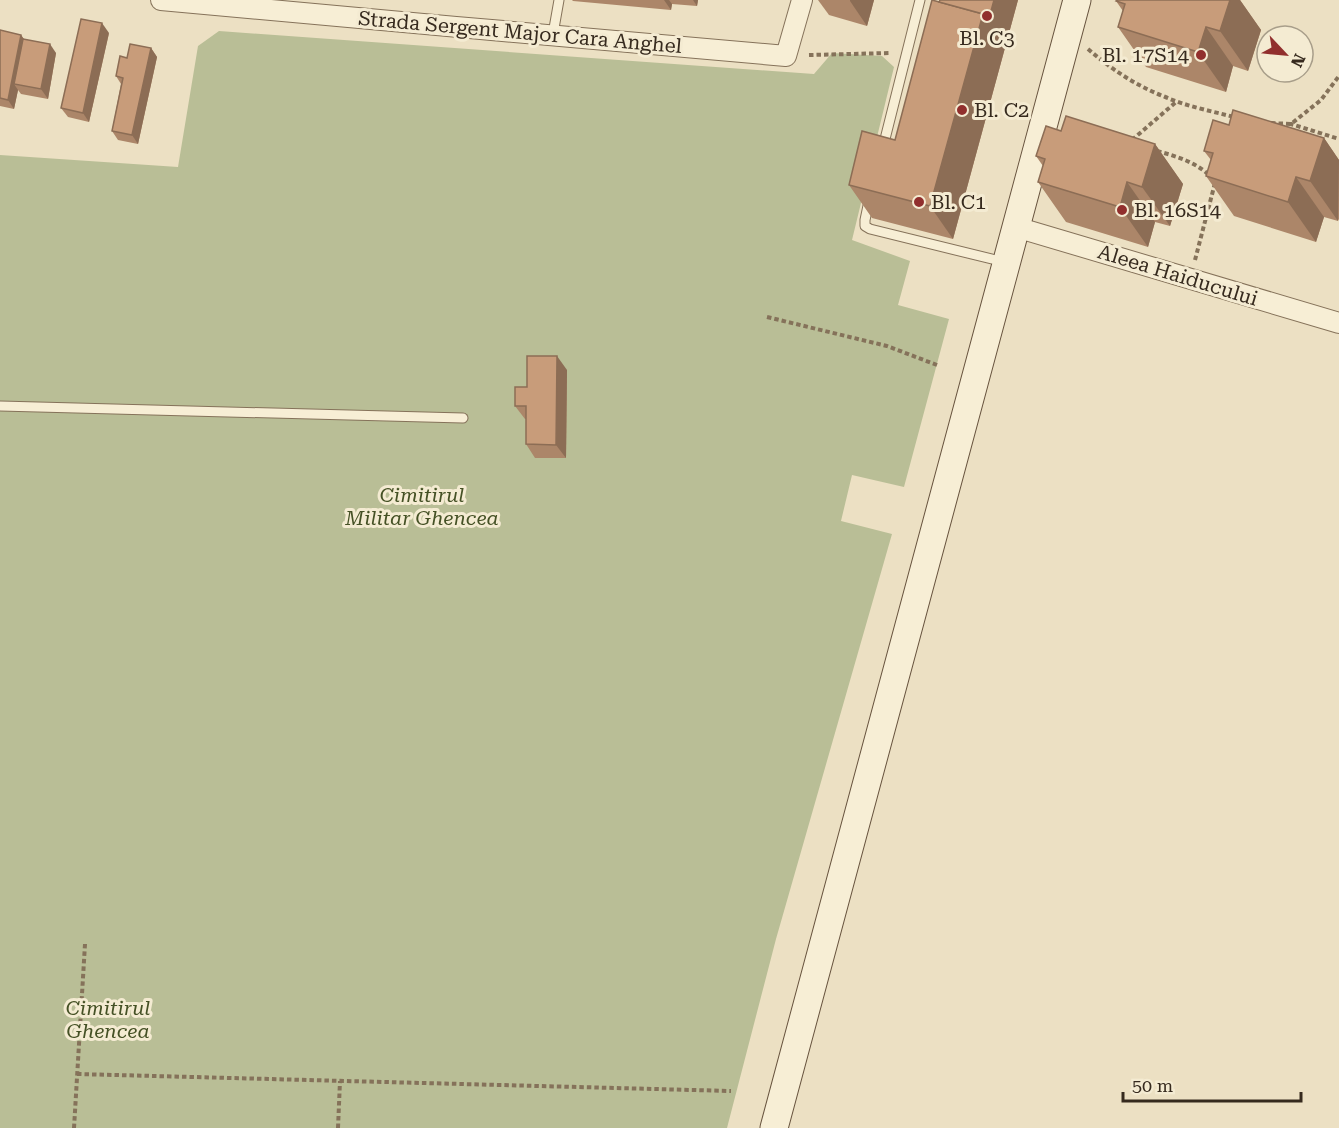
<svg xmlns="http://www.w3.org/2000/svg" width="1339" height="1128" font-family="'Roboto Serif',serif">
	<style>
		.cemetery { fill: #b9be96 }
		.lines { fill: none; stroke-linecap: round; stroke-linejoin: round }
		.service-casing { stroke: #85725a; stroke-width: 11 }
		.minor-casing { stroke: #85725a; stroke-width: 22 }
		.secondary-casing { stroke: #67533e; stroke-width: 29 }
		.path { stroke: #85725a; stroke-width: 4; stroke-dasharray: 4.5 3; stroke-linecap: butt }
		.service { stroke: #f7eed5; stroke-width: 9 }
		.minor { stroke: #f7eed5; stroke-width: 20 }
		.secondary { stroke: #f7eed5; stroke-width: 27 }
		.wall { fill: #ac8669 }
		.shaded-wall { fill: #8c6d55 }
		.building { fill: #c89c7a; stroke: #8c6d55; stroke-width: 1.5 }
		.poi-dot { fill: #912f2d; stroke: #f4ebd2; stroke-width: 2 }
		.labels { text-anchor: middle; stroke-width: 6; stroke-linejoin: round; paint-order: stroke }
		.street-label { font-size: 20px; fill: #362a1e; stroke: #f4ebd2 }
		.poi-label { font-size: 20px; fill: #362a1e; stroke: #f4ebd2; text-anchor: start }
		.park-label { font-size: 20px; font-style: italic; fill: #455125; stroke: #f4ebd2 }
	</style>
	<rect width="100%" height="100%" fill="#ece0c3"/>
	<polygon class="cemetery" points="219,31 814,74 832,53 882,56 894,67 852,240 910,261 898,305 949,319 904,487 852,475 841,521 892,534 776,939 727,1128 0,1128 0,155 178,167 198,46"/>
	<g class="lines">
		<defs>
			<g id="service">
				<polyline points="553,34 559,0"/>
				<polyline points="883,147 920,0"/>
				<polyline points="869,201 865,220 865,226 870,229 1004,262"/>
				<polyline points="0,406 463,418"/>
			</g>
			<g id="minor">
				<path d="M161,0C369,20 578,37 786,56L802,0"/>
				<polyline points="1016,227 1339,323"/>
			</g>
			<polyline id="secondary" points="774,1128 1077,0"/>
		</defs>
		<use href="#service" class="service-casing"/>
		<use href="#minor" class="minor-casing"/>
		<use href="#secondary" class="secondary-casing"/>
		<g class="path">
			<path d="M1088,49C1111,69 1135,85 1163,96C1185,106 1211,111 1234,117"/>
			<polyline points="809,55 891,53"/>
			<polyline points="1271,123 1291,124 1321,100 1339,76"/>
			<polyline points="1289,124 1291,124 1339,139"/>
			<polyline points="1132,140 1176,102"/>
			<path d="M1157,151C1176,156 1195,162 1209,175"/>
			<polyline points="1195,260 1215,183"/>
			<polyline points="767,317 887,346 937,365"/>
			<polyline points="77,1074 731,1091"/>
			<polyline points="74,1128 85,944"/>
			<polyline points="338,1128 340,1081"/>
		</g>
		<use href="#service" class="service"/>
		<use href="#minor" class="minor"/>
		<use href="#secondary" class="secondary"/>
	</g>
	<g class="wall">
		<polygon points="572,0 698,0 697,6 672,4 671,10 573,1"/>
		<polygon points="818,0 874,0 867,26 829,15"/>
		<polygon points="940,0 1018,0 953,239 872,218 849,185 895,140"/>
		<polygon points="1117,0 1240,0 1261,30 1248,71 1233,66 1226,92 1146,67 1118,27 1123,11 1116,1"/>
		<polygon points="0,30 21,35 24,39 56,53 48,99 21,94 18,90 14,109 0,106"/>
		<polygon points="109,33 89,122 68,117 61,108"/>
		<polygon points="151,48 157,57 138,144 118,140 112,131 121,84 116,76 127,58"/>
		<polygon points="1061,131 1155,144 1183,184 1170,226 1155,222 1148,247 1066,222 1038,182 1043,166 1036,156"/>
		<polygon points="1324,138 1339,160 1339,219 1338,221 1324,217 1316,242 1234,216 1206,176 1211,160 1204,151"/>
		<polygon points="567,370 566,458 535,458 526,444 526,419 525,419 515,406 527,387"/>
	</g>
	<g class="shaded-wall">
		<polygon points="664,0 669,0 672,4 671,10"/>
		<polygon points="693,0 698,0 697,6"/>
		<polygon points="850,0 874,0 867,26 850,1"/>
		<polygon points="994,0 1018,0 953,239 930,206 983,14"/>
		<polygon points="1230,0 1240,0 1261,30 1248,71 1220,31"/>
		<polygon points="102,23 109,33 89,122 83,113"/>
		<polygon points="1206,27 1233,66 1226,92 1198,52"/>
		<polygon points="21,35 27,44 14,84 18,90 14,109 8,100"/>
		<polygon points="50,44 56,53 48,99 41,89"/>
		<polygon points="151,48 157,57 138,144 132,135"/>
		<polygon points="1324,138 1339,160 1338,221 1310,181"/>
		<polygon points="1155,144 1183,184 1170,226 1142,187"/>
		<polygon points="1296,177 1324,217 1316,242 1288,202"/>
		<polygon points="1127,182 1155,222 1148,247 1120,207"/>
		<polygon points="557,356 567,370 566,458 556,445"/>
	</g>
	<g class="building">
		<polygon points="932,0 983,14 930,206 849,185 862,131 895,140"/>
		<polygon points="940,0 994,0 988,22 983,14 939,2"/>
		<polygon points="1117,0 1230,0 1220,31 1206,27 1198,52 1118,27 1125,4 1116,1"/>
		<polygon points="81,19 102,23 83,113 61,108"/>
		<polygon points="0,30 21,35 8,100 0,98"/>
		<polygon points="23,39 50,44 41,89 14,84"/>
		<polygon points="130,44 151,48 132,135 112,131 123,78 116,76 120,56 127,58"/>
		<polygon points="1233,110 1324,138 1310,181 1296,177 1288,202 1206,176 1213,153 1204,151 1213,120 1229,125"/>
		<polygon points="1066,116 1155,144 1142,187 1127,182 1120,207 1038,182 1045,159 1036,156 1046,126 1061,131"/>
		<polygon points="527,356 557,356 556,445 526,444 526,406 515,406 515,387 527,387"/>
	</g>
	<g class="poi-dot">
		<circle cx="987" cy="16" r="6"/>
		<circle cx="1201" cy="55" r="6"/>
		<circle cx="962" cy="110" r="6"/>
		<circle cx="919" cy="202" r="6"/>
		<circle cx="1122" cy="210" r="6"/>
	</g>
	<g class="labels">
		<g class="street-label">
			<text transform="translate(520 32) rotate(5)" y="7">Strada Sergent Major Cara Anghel</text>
			<text transform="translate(1178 275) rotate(17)" y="7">Aleea Haiducului</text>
		</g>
		<g class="poi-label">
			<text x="987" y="45" text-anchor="middle">Bl. C3</text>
			<text x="1189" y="62" text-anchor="end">Bl. 17S14</text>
			<text x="974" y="117">Bl. C2</text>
			<text x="931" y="209">Bl. C1</text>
			<text x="1134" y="217">Bl. 16S14</text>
		</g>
		<g class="park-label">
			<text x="422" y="502">Cimitirul<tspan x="422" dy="23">Militar Ghencea</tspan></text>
			<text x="108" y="1015">Cimitirul<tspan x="108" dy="23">Ghencea</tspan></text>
		</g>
	</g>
	<g transform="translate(1285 54) rotate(116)"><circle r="28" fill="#f4ebd2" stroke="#a89e8a" stroke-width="1.5"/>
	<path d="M0-4.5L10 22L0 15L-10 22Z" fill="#912f2d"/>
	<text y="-9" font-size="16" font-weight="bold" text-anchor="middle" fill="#362a1e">N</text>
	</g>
	<path d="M1123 1092v9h178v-9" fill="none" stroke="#362a1e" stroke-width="3"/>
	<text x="1132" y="1092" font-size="18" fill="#362a1e" stroke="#f4ebd2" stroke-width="4.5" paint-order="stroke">50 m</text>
</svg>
